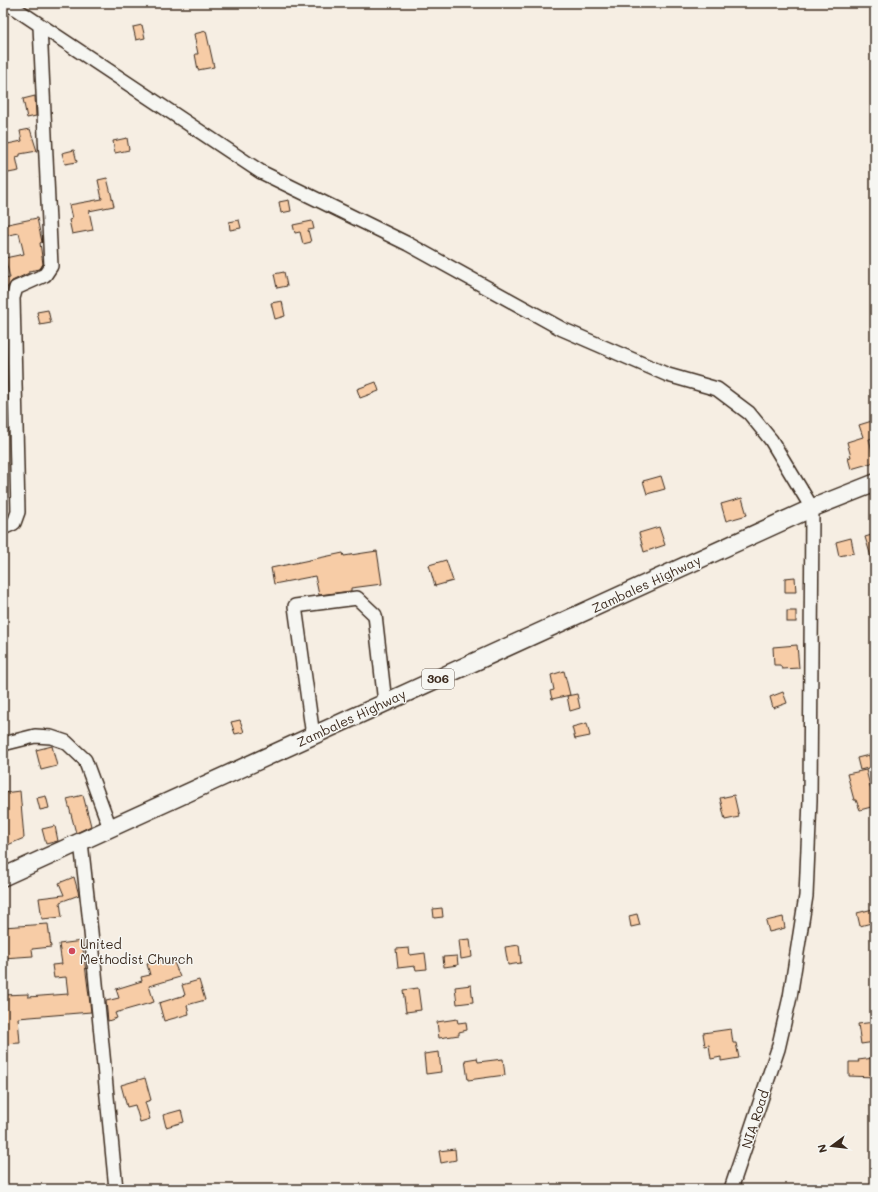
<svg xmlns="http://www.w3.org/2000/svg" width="878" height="1192" font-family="Mali,sans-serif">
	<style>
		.building { fill: #f7cca6; stroke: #3b2a1e }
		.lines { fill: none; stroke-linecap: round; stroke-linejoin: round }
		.minor-casing { stroke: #3b2a1e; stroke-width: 16 }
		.major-casing { stroke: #3b2a1e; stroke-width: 20 }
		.minor { stroke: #f6f6f2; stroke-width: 13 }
		.major { stroke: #f6f6f2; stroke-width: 17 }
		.poi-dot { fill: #d1495b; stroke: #f6f6f2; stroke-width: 1.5 }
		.labels { text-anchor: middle; stroke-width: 3; stroke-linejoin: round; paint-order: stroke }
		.shield { fill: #f6f6f2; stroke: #73675e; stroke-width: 1 }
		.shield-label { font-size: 12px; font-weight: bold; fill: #3b2a1e }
		.street-label { font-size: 13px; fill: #3b2a1e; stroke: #f6f6f2 }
		.poi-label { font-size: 13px; fill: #3b2a1e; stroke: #f6f6f2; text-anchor: start }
	</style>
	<rect width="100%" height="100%" fill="#f6eee3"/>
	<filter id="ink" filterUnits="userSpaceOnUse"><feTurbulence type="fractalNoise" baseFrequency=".025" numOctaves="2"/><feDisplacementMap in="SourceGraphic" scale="8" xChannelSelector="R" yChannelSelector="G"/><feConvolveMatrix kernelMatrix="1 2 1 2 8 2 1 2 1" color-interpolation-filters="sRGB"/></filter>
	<g filter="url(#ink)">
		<g class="building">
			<polygon points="142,25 145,38 136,40 133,27"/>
			<polygon points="206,31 214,67 198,70 195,54 198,54 194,34"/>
			<polygon points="35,96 36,116 27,118 23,99"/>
			<polygon points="30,129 37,151 20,154 20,156 16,157 19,171 3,174 3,161 6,161 3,145 22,141 20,131"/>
			<polygon points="127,138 129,150 115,153 113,141"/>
			<polygon points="74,150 77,162 65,164 62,153"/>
			<polygon points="107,178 114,206 89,211 93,230 72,234 69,220 72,219 69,205 102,199 98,180"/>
			<polygon points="289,200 291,211 281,213 279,202"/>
			<polygon points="37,218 42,242 40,243 43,264 40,269 29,271 29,273 12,281 6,289 4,279 10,278 5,258 24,254 19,233 3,236 3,225"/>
			<polygon points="239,220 241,228 230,230 229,222"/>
			<polygon points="312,221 314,229 308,230 311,242 303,244 300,232 295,233 293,225"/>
			<polygon points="284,272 287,286 277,288 274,274"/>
			<polygon points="282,301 285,316 275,319 271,303"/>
			<polygon points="48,310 51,323 40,325 37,312"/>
			<polygon points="376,382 379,391 360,398 357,389"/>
			<polygon points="875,420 875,438 869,439 875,462 851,469 848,458 851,457 847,442 863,437 859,425"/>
			<polygon points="661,476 665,489 647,494 643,481"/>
			<polygon points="742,498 747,515 726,521 721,504"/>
			<polygon points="659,527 665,545 644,552 639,533"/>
			<polygon points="875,534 875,563 873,563 865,537"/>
			<polygon points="851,538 854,553 839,556 836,542"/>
			<polygon points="377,551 382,584 351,588 351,591 319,595 315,576 274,584 271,568 343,553 344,556"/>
			<polygon points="446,560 453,581 435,586 429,565"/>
			<polygon points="795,577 796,592 785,592 785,578"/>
			<rect x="787" y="611" width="9" height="11"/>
			<polygon points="797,645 799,668 782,669 780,665 774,665 773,647"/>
			<polygon points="564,671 570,695 552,699 550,691 554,690 551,675"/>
			<polygon points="783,692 787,703 773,708 770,697"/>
			<polygon points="577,694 580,708 570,711 567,696"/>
			<polygon points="240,720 244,732 235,734 231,722"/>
			<polygon points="587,723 590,736 575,739 572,727"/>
			<polygon points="52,746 57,766 41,770 36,750"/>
			<polygon points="869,755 872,767 860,770 857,758"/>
			<polygon points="866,770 875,806 860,810 856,800 854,800 847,774"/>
			<polygon points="20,791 24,838 3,847 3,793"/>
			<polygon points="83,795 91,826 76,833 67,799"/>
			<polygon points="734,795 739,817 725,820 720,798"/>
			<polygon points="46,796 49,808 40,810 37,798"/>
			<polygon points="55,826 58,841 46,844 42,829"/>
			<polygon points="74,877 79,895 60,902 62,917 42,919 39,898 64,895 59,883"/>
			<polygon points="442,908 443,917 434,918 433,909"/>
			<polygon points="873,909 875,922 860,926 857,913"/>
			<polygon points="637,914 640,925 631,927 629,916"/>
			<polygon points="783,917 785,928 769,932 766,921"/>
			<polygon points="48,924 51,947 32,949 33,956 3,958 3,927"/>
			<polygon points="470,939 472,957 461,959 459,940"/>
			<polygon points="82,941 91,1012 18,1018 20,1043 3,1044 3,995 28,994 28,997 68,994 66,977 54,978 52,965 62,964 59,944"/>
			<polygon points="519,945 521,963 508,965 505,947"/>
			<polygon points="409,948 410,955 425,953 427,969 416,970 415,966 398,968 396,949"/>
			<polygon points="457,956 458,965 444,967 443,957"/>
			<polygon points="166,959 166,961 173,960 180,977 149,986 154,1002 115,1013 117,1018 108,1021 106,1001 119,998 116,989 142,981 141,977 150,975 147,964"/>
			<polygon points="199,980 205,1000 187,1005 189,1014 164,1021 159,1003 185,995 182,985"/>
			<polygon points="471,985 473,1002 457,1004 455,987"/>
			<polygon points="418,988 421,1010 406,1012 403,990"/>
			<polygon points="457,1019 458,1023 466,1022 467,1030 459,1032 459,1035 439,1038 437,1022"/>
			<polygon points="875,1022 875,1042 861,1044 858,1024"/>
			<polygon points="731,1029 733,1043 736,1043 739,1058 721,1061 721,1057 711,1059 709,1045 705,1046 703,1033"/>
			<polygon points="439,1052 441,1072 426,1074 424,1054"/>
			<polygon points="477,1058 478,1062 503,1059 505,1075 468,1080 465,1060"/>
			<polygon points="874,1058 875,1077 849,1076 849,1062 859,1062 858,1060"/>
			<polygon points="145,1078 151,1100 145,1102 150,1119 140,1122 135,1105 127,1107 121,1085"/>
			<polygon points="181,1110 184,1122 166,1127 163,1115"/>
			<polygon points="455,1149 456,1160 441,1163 439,1151"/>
		</g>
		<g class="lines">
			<defs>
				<g id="minor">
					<polyline points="7,3 261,172 408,244 562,329 668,375 717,389 749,413 771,440 812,508 810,800 806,896 790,997 778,1049 731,1189"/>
					<polyline points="3,528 14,523 18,512 13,298 16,288 45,275 51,266 40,26"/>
					<polyline points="313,736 295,606 357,598 375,615 385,703"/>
					<polyline points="3,744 35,736 51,737 66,742 85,760 110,828"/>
					<polyline points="81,842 91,932 116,1189"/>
				</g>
				<polyline id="major" points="3,877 812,508 875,483"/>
			</defs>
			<use href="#minor" class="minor-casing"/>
			<use href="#major" class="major-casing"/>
			<use href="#minor" class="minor"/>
			<use href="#major" class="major"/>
		</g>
	</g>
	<circle class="poi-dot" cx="72" cy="951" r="4"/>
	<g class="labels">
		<rect class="shield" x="422" y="669" width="32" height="20" rx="3"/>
		<g class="shield-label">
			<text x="438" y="683">306</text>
		</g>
		<g class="street-label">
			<text transform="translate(646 584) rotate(-25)" y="5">Zambales Highway</text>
			<text transform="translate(351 718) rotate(-25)" y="5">Zambales Highway</text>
			<text transform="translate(755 1119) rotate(-72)" y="5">NIA Road</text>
		</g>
		<g class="poi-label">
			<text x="80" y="949">United<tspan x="80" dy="15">Methodist Church</tspan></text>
		</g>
	</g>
	<rect width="878" height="1192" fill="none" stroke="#f6f6f2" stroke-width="16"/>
	<rect x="8" y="8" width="862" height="1176" fill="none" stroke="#3b2a1e" stroke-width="1.5" filter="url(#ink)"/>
	<g transform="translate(832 1146) rotate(255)" stroke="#f6f6f2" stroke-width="3" paint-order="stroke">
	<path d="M0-3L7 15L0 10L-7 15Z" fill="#3b2a1e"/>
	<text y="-6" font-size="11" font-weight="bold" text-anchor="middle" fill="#3b2a1e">N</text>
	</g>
</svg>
